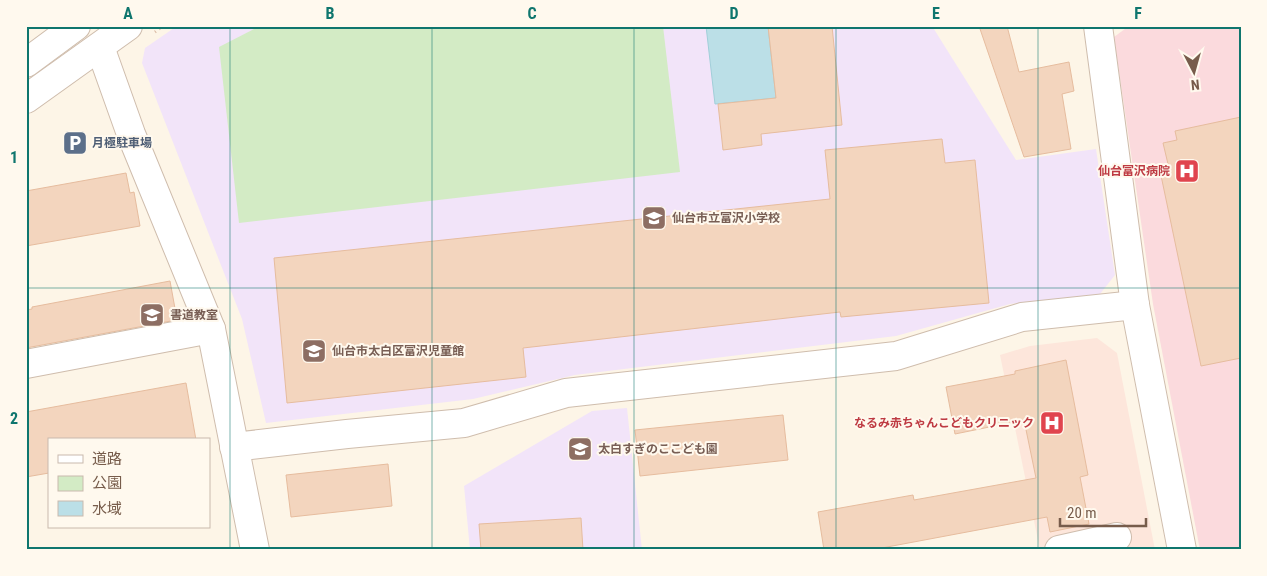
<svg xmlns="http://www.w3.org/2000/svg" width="1267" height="576" font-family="'Roboto Condensed','Noto Sans JP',sans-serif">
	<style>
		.commercial { fill: #fde6db }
		.education { fill: #f2e4f9 }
		.medical { fill: #fbdadd }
		.green { fill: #d3ebc5 }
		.water { fill: #bbdfe7; stroke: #a1cfd9 }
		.building { fill: #f3d5be; stroke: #e6bc9e }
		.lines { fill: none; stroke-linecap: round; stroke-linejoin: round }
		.minor-casing { stroke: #cfbdad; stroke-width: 30 }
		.path { stroke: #d8b8a1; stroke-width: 3; stroke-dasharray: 1 4; stroke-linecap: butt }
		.minor { stroke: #fff; stroke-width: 28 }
		.grid { fill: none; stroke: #0f766e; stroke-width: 1; stroke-opacity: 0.55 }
		.labels { text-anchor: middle; stroke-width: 4; stroke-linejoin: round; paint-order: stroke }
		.service-label { font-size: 12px; font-weight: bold; fill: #4e5e75; stroke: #fff9ee; text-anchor: start }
		.health-label { font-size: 12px; font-weight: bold; fill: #be3a42; stroke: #fff9ee; text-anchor: end }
		.education-label { font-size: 12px; font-weight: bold; fill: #785e54; stroke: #fff9ee; text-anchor: start }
		.neatline { fill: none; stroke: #0f766e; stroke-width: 2 }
		.grid-label { font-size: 16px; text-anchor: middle; font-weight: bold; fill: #0f766e }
	</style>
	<rect width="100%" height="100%" fill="#fdf5e7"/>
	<polygon class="commercial" points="1097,338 1117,353 1155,550 1040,550 1000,355 1030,346"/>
	<g class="education">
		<polygon points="177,26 932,26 1016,160 1096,149 1115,275 1100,294 1010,304 896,336 575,375 473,399 266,423 242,319 142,63 145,48"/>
		<polygon points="627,408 642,550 470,550 464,486 592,411"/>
	</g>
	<polygon class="medical" points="1129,26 1241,26 1241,550 1200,550 1153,304 1114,37"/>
	<polygon class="green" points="260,26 663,26 680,172 239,223 219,47"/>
	<polygon class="water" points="706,26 768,26 776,98 715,104"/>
	<g class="building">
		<polygon points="768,26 832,26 842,125 761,134 762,145 723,150 718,104 776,98"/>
		<polygon points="979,26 1007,26 1019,72 1069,62 1074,91 1062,94 1071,149 1024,157"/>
		<polygon points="1241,117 1241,358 1201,366 1159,166 1168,164 1163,143 1177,140 1175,131"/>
		<polygon points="942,139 945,163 975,160 989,303 841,317 840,312 523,348 526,377 287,403 274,258 830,199 825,150"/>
		<polygon points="126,173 130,193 134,192 140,226 26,246 26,191"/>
		<polygon points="170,281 176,314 170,315 171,321 26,348 26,310 32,309 32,307"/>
		<polygon points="1066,360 1088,475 1080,477 1089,524 1050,532 1047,517 871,550 824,550 818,512 913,495 914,500 1036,478 1024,420 955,434 946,387 1015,374 1015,371"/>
		<polygon points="186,383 196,440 49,440 49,473 26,477 26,412"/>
		<polygon points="783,415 788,460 640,476 635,430"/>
		<polygon points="388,464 392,506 291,517 286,475"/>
		<polygon points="581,518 583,550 481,550 479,524"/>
	</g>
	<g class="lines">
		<defs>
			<g id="minor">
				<polyline points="1098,26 1135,305 1182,550"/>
				<polyline points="100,47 131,134 211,329 255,550"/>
				<polyline points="26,63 76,26"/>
				<polyline points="26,99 128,26"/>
				<polyline points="26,364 211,329"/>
				<polyline points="234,447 347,434 464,423 566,393 896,356 1022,317 1135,305"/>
				<polyline points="1059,550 1117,537"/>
			</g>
		</defs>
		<use href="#minor" class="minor-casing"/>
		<g class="path">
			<polyline points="155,32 163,26"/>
			<polyline points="209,550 222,549"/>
		</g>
		<use href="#minor" class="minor"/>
	</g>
	<path class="grid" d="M230,26V550M432,26V550M634,26V550M836,26V550M1038,26V550M26,288H1241"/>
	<defs>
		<symbol id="parking-square" viewBox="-11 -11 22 22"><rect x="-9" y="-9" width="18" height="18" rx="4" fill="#5c6f8a" stroke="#fff9ee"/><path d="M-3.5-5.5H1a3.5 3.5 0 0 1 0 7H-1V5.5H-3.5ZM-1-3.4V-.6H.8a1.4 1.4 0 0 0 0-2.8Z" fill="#fff"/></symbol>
		<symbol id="hospital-square" viewBox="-11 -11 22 22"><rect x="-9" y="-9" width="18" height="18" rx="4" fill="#e0444e" stroke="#fff9ee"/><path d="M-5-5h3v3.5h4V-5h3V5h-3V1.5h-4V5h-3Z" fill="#fff"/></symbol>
		<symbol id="school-square" viewBox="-11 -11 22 22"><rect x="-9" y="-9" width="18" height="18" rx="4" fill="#8d6e63" stroke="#fff9ee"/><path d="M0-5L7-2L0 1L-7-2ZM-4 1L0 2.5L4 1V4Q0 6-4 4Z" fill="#fff"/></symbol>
	</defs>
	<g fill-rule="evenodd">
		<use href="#parking-square" x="61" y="129" width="28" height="28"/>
		<use href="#hospital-square" x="1173" y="157" width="28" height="28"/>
		<use href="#school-square" x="640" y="204" width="28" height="28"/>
		<use href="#school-square" x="138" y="301" width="28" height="28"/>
		<use href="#school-square" x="300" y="337" width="28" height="28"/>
		<use href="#hospital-square" x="1038" y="409" width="28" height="28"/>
		<use href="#school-square" x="566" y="435" width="28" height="28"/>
	</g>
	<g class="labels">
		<g class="service-label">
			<text x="92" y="147">月極駐車場</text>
		</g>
		<g class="health-label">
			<text x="1170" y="175">仙台富沢病院</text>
			<text x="1034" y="427">なるみ赤ちゃんこどもクリニック</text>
		</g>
		<g class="education-label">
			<text x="672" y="222">仙台市立富沢小学校</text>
			<text x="170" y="319">書道教室</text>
			<text x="332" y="355">仙台市太白区富沢児童館</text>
			<text x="598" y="453">太白すぎのここども園</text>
		</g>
	</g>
	<rect width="1267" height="576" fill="none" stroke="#fff9ee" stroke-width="55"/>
	<rect x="48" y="438" width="162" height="90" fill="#fff9ee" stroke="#c9baad"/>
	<rect x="58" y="455" width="25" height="8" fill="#ffffff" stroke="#c9baad"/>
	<text x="92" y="464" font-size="15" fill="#775c4b">道路</text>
	<rect x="58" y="476" width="25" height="15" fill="#d3ebc5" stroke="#c9baad"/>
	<text x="92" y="488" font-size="15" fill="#775c4b">公園</text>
	<rect x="58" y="501" width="25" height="15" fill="#bbdfe7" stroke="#c9baad"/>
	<text x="92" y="514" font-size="15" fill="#775c4b">水域</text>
	<g transform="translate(1194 72) rotate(174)" stroke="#fff9ee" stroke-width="4" paint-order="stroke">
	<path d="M0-4L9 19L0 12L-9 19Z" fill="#775c4b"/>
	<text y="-8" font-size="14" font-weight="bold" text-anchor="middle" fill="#775c4b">N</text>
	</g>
	<path d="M1060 518v8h86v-8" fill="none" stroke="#775c4b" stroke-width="2.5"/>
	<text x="1067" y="518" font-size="15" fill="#775c4b" stroke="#fff9ee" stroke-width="4" paint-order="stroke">20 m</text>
	<rect x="28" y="28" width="1212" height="520" class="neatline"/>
	<g class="grid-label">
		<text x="128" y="19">A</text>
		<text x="330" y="19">B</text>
		<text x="532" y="19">C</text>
		<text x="734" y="19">D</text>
		<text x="936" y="19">E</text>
		<text x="1138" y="19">F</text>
		<text x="14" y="163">1</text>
		<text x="14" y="424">2</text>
	</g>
</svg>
